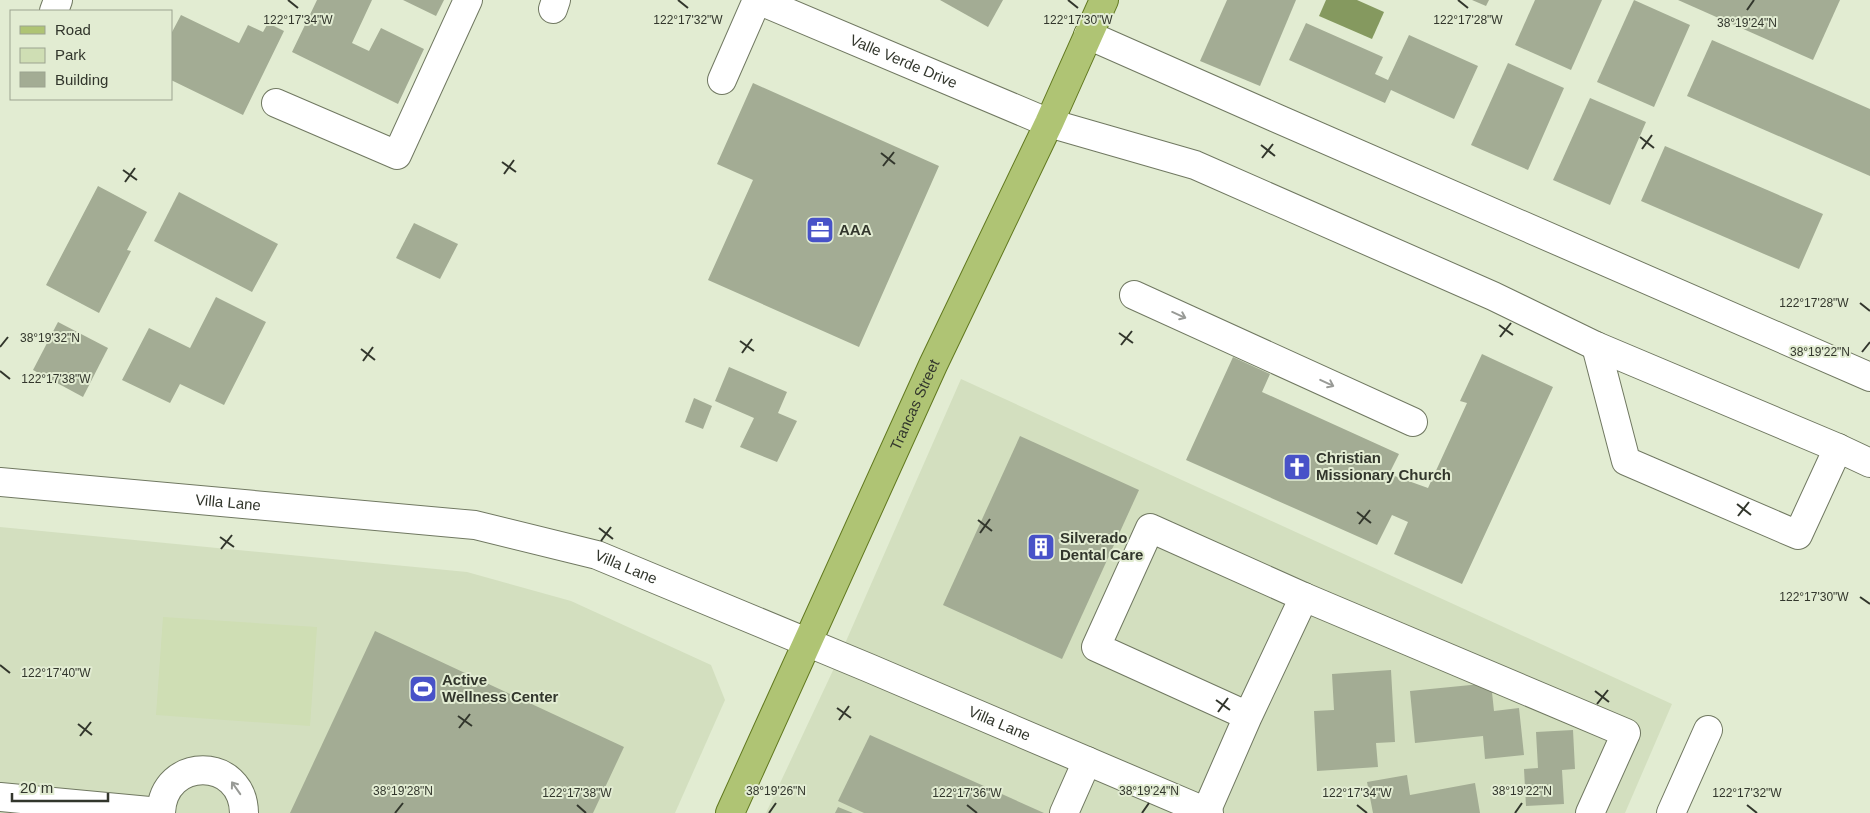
<svg xmlns="http://www.w3.org/2000/svg" width="1870" height="813" font-family="Helvetica,sans-serif">
	<style>
		.built { fill: #d3dfbf }
		.green { fill: #cfdeb4 }
		.water { fill: #85995f }
		.building { fill: #a3ac94 }
		.lines { fill: none; stroke-linecap: round; stroke-linejoin: round }
		.minor-casing { stroke: #707861; stroke-width: 30 }
		.major-casing { stroke: #61781f; stroke-width: 30 }
		.minor { stroke: #fff; stroke-width: 28 }
		.major { stroke: #afc474; stroke-width: 28 }
		.oneway { stroke: #989a96 }
		.ticks { fill: none; stroke: #32362c; stroke-width: 2 }
		.labels { text-anchor: middle; stroke-width: 4; stroke-linejoin: round; paint-order: stroke }
		.street-label { font-size: 15px; fill: #32362c; stroke: #e2ecd2 }
		.poi-label { font-size: 15px; font-weight: bold; fill: #32362c; stroke: #e2ecd2; text-anchor: start }
		.ticks-label { font-size: 12px; text-anchor: middle; fill: #32362c; stroke: #e2ecd2; stroke-width: 4; stroke-linejoin: round; paint-order: stroke }
	</style>
	<rect width="100%" height="100%" fill="#e2ecd2"/>
	<g class="built">
		<polygon points="961,379 1672,704 1625,813 766,813 836,664"/>
		<polygon points="0,527 467,572 571,601 711,665 725,700 675,813 0,813"/>
	</g>
	<polygon class="green" points="163,617 317,627 310,726 156,715"/>
	<polygon class="water" points="1326,0 1357,0 1384,12 1372,39 1319,16"/>
	<g class="building">
		<polygon points="317,0 372,0 352,43 369,51 381,28 424,49 398,104 292,52"/>
		<polygon points="403,0 444,0 436,16"/>
		<polygon points="940,0 1003,0 988,27"/>
		<polygon points="1227,0 1296,0 1260,86 1200,61"/>
		<polygon points="1472,0 1489,0 1486,6"/>
		<polygon points="1535,0 1602,0 1571,70 1515,45"/>
		<polygon points="1634,0 1690,25 1654,107 1597,82"/>
		<polygon points="1678,0 1840,0 1813,60"/>
		<polygon points="181,15 239,43 248,25 263,32 268,23 284,31 243,115 171,80 171,34"/>
		<polygon points="1306,23 1383,57 1375,74 1388,80 1409,35 1478,66 1454,119 1391,90 1385,103 1289,60"/>
		<polygon points="1712,40 1870,109 1870,176 1687,96"/>
		<polygon points="1508,63 1564,88 1528,170 1471,145"/>
		<polygon points="753,83 939,166 859,347 708,280 753,180 717,164"/>
		<polygon points="1590,98 1646,122 1610,205 1553,180"/>
		<polygon points="1665,146 1823,214 1799,269 1641,201"/>
		<polygon points="98,186 147,212 127,250 131,251 99,313 46,285"/>
		<polygon points="179,192 278,244 252,292 154,241"/>
		<polygon points="414,223 458,244 440,279 396,258"/>
		<polygon points="216,297 266,322 224,405 180,384 170,403 122,380 149,328 190,348"/>
		<polygon points="58,322 108,348 83,397 33,370"/>
		<polygon points="1482,354 1553,387 1462,584 1394,554 1408,522 1392,515 1377,545 1186,460 1233,357 1270,374 1262,392 1399,454 1389,474 1428,488 1467,403 1460,401"/>
		<polygon points="729,367 787,392 778,413 797,421 777,462 740,447 754,418 715,401"/>
		<polygon points="694,398 712,406 703,429 685,422"/>
		<polygon points="1020,436 1139,490 1062,659 943,605"/>
		<polygon points="375,631 624,747 593,813 290,813"/>
		<polygon points="1391,670 1395,742 1376,743 1378,767 1317,771 1314,711 1334,710 1332,674"/>
		<polygon points="1491,683 1494,711 1519,708 1524,755 1485,759 1483,736 1415,743 1410,691"/>
		<polygon points="1573,730 1575,769 1562,770 1564,804 1526,806 1524,769 1538,768 1536,732"/>
		<polygon points="870,735 1044,813 864,813 838,801"/>
		<polygon points="1407,775 1410,795 1475,783 1480,813 1373,813 1367,782"/>
		<polygon points="838,807 853,813 835,813"/>
	</g>
	<g class="lines">
		<defs>
			<g id="minor">
				<path id="s1" d="M758,0L1049,123L1195,165L1493,296L1596,346L1838,448L1870,463"/>
				<polyline points="553,9 556,0"/>
				<polyline points="54,11 58,0"/>
				<polyline points="1088,35 1276,118 1870,377"/>
				<polyline points="722,80 757,0"/>
				<polyline points="276,103 397,155 468,0"/>
				<polyline points="1134,295 1413,422"/>
				<polyline points="1596,346 1626,461 1798,535 1838,448"/>
				<path id="s2" d="M0,482L475,525L597,555L869,668L1209,813"/>
				<polyline points="1304,597 1626,733 1590,813"/>
				<polyline points="0,797 160,812"/>
				<polyline points="1206,812 1248,716 1304,597 1150,528 1096,647 1248,716"/>
				<path d="M161,813C163,756 243,756 244,813"/>
				<polyline points="1064,813 1087,761"/>
				<polyline points="1671,813 1708,730"/>
			</g>
			<g id="major">
				<path id="s3" d="M730,813L933,365L1049,123L1104,0"/>
			</g>
		</defs>
		<use href="#minor" class="minor-casing"/>
		<use href="#major" class="major-casing"/>
		<use href="#minor" class="minor"/>
		<use href="#major" class="major"/>
	</g>
	<defs><path id="oneway-shaft" d="M-6 0H5M1.5-3L5.5 0L1.5 3" fill="none" stroke-width="1.6" stroke-linecap="round" stroke-linejoin="round" transform="scale(1.25)"/></defs>
	<g class="oneway">
		<use href="#oneway-shaft" transform="translate(1179 315) rotate(24)"/>
		<use href="#oneway-shaft" transform="translate(1327 383) rotate(25)"/>
		<use href="#oneway-shaft" transform="translate(236 788) rotate(-125)"/>
	</g>
	<path class="ticks" d="M288,0L298,8M678,0L688,8M1068,0L1078,8M1458,0L1468,8M1747,10L1754,0M1640,137L1654,148M1261,145L1275,156M1642,149L1652,135M881,153L895,164M1262,158L1273,144M502,162L516,172M883,166L894,152M123,170L137,180M504,174L514,160M125,182L135,168M1860,303L1870,311M1499,325L1513,335M1119,333L1133,343M1500,337L1511,323M740,341L754,351M1121,345L1132,331M0,347L8,337M361,349L375,360M1862,352L1870,342M742,353L752,339M363,361L373,347M0,371L10,379M1737,504L1751,515M1357,512L1371,523M1738,516L1749,502M978,520L992,531M1359,524L1370,510M599,528L613,539M980,533L990,519M220,537L234,547M601,541L611,527M221,549L232,535M1860,597L1870,604M0,665L10,673M1595,691L1609,702M1216,700L1230,710M1597,704L1608,690M837,708L851,718M1218,712L1228,698M458,716L472,726M839,720L849,706M78,724L92,735M459,728L470,714M80,736L91,722M577,805L586,813M967,805L977,813M1357,805L1367,813M1747,805L1757,813M395,813L403,803M769,813L776,803M1142,813L1149,803M1515,813L1522,803"/>
	<defs>
		<symbol id="office-square" viewBox="-11 -11 22 22"><rect x="-9" y="-9" width="18" height="18" rx="4" fill="#4852c8" stroke="#e2ecd2"/><path d="M-6-3h4V-5.5h4V-3h4V5H-6ZM-1-4.5V-3h2v-1.5ZM-6 0V1H6V0Z" fill="#fff"/></symbol>
		<symbol id="church-square" viewBox="-11 -11 22 22"><rect x="-9" y="-9" width="18" height="18" rx="4" fill="#4852c8" stroke="#e2ecd2"/><path d="M-1.2-6h2.4v3.5h3.3v2.4h-3.3V6h-2.4V-.1h-3.3v-2.4h3.3Z" fill="#fff"/></symbol>
		<symbol id="building-square" viewBox="-11 -11 22 22"><rect x="-9" y="-9" width="18" height="18" rx="4" fill="#4852c8" stroke="#e2ecd2"/><path d="M-4-6H4V6H1V3H-1V6H-4ZM-2.5-4.3h1.7v1.8h-1.7ZM.8-4.3h1.7v1.8H.8ZM-2.5-1h1.7V.8h-1.7ZM.8-1h1.7V.8H.8Z" fill="#fff"/></symbol>
		<symbol id="stadium-square" viewBox="-11 -11 22 22"><rect x="-9" y="-9" width="18" height="18" rx="4" fill="#4852c8" stroke="#e2ecd2"/><path d="M0-5a6.5 5 0 1 0 0 10a6.5 5 0 1 0 0-10ZM-3.5-1.8h7v3.6h-7Z" fill="#fff"/></symbol>
	</defs>
	<g fill-rule="evenodd">
		<use href="#office-square" x="804" y="214" width="32" height="32"/>
		<use href="#church-square" x="1281" y="451" width="32" height="32"/>
		<use href="#building-square" x="1025" y="531" width="32" height="32"/>
		<use href="#stadium-square" x="407" y="673" width="32" height="32"/>
	</g>
	<g class="labels">
		<g class="street-label">
			<text dy="5" stroke="none"><textPath href="#s1" startOffset="158">Valle Verde Drive</textPath></text>
			<text dy="5" stroke="none"><textPath href="#s3" startOffset="448">Trancas Street</textPath></text>
			<text dy="5" stroke="none"><textPath href="#s2" startOffset="229">Villa Lane</textPath></text>
			<text dy="5" stroke="none"><textPath href="#s2" startOffset="634">Villa Lane</textPath></text>
			<text dy="5" stroke="none"><textPath href="#s2" startOffset="1039">Villa Lane</textPath></text>
		</g>
		<g class="poi-label">
			<text x="839" y="235">AAA</text>
			<text x="1316" y="463">Christian<tspan x="1316" dy="17">Missionary Church</tspan></text>
			<text x="1060" y="543">Silverado<tspan x="1060" dy="17">Dental Care</tspan></text>
			<text x="442" y="685">Active<tspan x="442" dy="17">Wellness Center</tspan></text>
		</g>
	</g>
	<g class="ticks-label">
		<text x="298" y="24">122°17'34"W</text>
		<text x="688" y="24">122°17'32"W</text>
		<text x="1078" y="24">122°17'30"W</text>
		<text x="1468" y="24">122°17'28"W</text>
		<text x="1747" y="27">38°19'24"N</text>
		<text x="1814" y="307">122°17'28"W</text>
		<text x="50" y="342">38°19'32"N</text>
		<text x="1820" y="356">38°19'22"N</text>
		<text x="56" y="383">122°17'38"W</text>
		<text x="1814" y="601">122°17'30"W</text>
		<text x="56" y="677">122°17'40"W</text>
		<text x="403" y="795">38°19'28"N</text>
		<text x="776" y="795">38°19'26"N</text>
		<text x="1149" y="795">38°19'24"N</text>
		<text x="1522" y="795">38°19'22"N</text>
		<text x="577" y="797">122°17'38"W</text>
		<text x="967" y="797">122°17'36"W</text>
		<text x="1357" y="797">122°17'34"W</text>
		<text x="1747" y="797">122°17'32"W</text>
	</g>
	<rect x="10" y="10" width="162" height="90" fill="#e2ecd2" stroke="#9ca390"/>
	<rect x="20" y="26" width="25" height="8" fill="#afc474" stroke="#9ca390"/>
	<text x="55" y="35" font-size="15" fill="#32362c">Road</text>
	<rect x="20" y="48" width="25" height="15" fill="#cfdeb4" stroke="#9ca390"/>
	<text x="55" y="60" font-size="15" fill="#32362c">Park</text>
	<rect x="20" y="72" width="25" height="15" fill="#a3ac94" stroke="#9ca390"/>
	<text x="55" y="85" font-size="15" fill="#32362c">Building</text>
	<path d="M12 793v8h96v-8" fill="none" stroke="#32362c" stroke-width="2.5"/>
	<text x="20" y="793" font-size="15" fill="#32362c" stroke="#e2ecd2" stroke-width="4" paint-order="stroke">20 m</text>
</svg>
